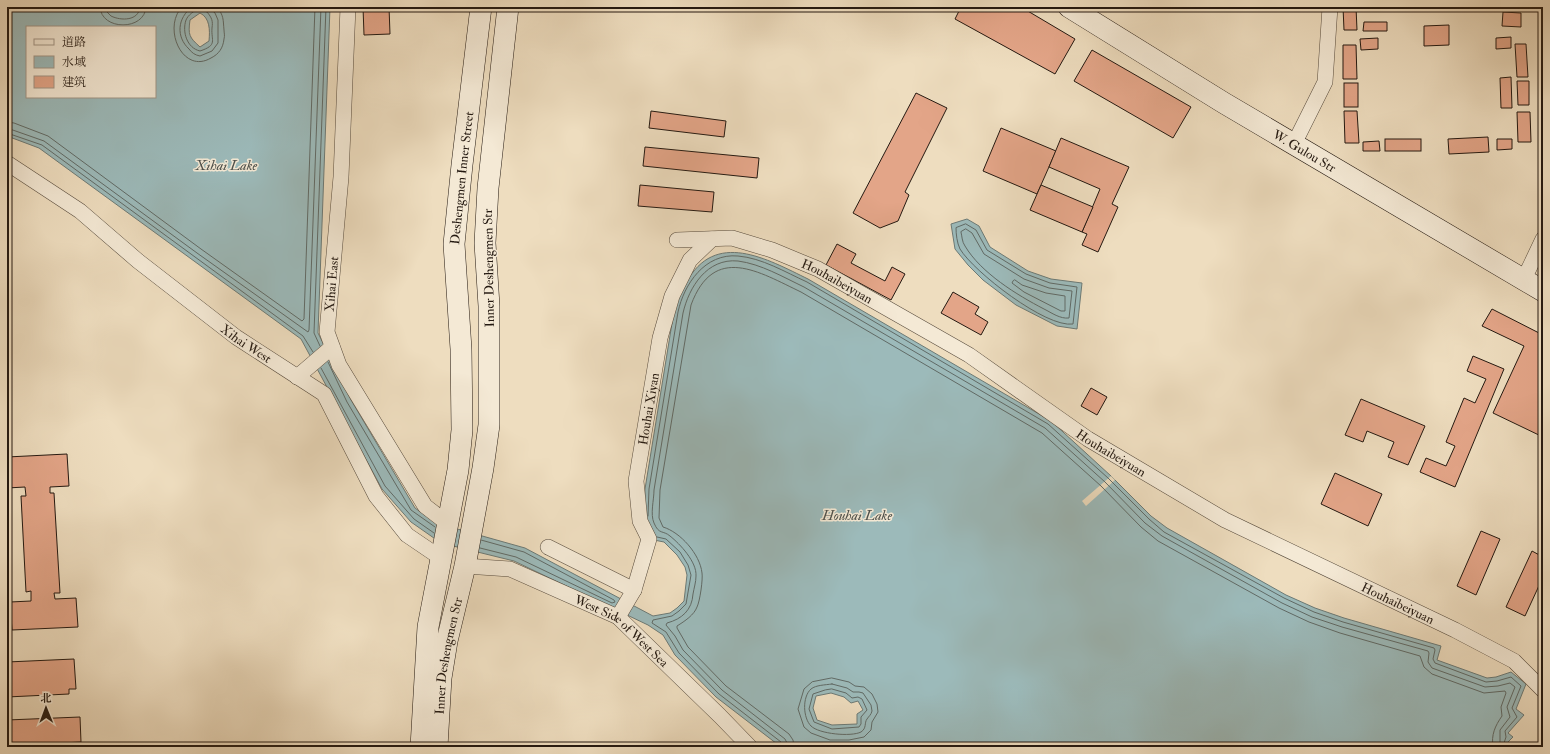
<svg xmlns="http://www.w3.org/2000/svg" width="1550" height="754" font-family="'IM FELL Double Pica','Noto Serif SC',serif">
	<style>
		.water { fill: #9cbaba; stroke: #6c7a76; fill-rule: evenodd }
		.pier { fill: #eeddbf }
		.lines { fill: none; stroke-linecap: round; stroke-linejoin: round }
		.shore { stroke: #606a66; stroke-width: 1 }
		.building { fill: #e3a588; stroke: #241911 }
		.minor-casing { stroke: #564a3c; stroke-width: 16 }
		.secondary-casing { stroke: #241911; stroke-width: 22 }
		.minor { stroke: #f4e9d5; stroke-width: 15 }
		.secondary { stroke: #f4e9d5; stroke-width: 21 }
		.labels { text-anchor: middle; stroke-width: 3; stroke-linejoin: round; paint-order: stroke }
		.street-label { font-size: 13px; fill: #241911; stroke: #f4e9d5 }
		.water-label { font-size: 14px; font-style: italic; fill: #4e514c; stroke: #f4e9d5 }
	</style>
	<rect width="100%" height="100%" fill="#eeddbf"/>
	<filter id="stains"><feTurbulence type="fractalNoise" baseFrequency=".005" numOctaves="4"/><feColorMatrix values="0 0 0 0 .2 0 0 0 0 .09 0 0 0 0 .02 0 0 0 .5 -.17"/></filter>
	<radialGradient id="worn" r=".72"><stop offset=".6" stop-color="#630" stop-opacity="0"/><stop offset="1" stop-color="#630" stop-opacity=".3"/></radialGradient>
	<g class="water">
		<path d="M7,7H111C119,10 130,11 137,7H330L318,333L351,400L415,508L436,523L525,548L653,616L670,613L677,608L684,601L687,575L685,567L677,555L664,542L654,540L644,520L645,489L674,311C676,301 681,293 686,283C715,229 767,259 808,279L1051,421L1111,476L1151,516L1167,528L1286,595L1315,608L1344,618L1441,646L1437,660L1487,678L1496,677L1511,672L1526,684L1516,709L1524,715L1508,733L1513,737L1507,743L1512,747H781L716,697L675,655L663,635L648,625L514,561L441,543L411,522L382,489L301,339L39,148L7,136ZM200,13C210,18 210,30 209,41L200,47C189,37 188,35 190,20ZM27,27H155V97H27ZM831,693L844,697L851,703L858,701L863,710L857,714V724L832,725L817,720L813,708L816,696Z"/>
		<polygon points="967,219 979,226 990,247 1028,271 1051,279 1082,283 1077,329 1057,326 1016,305 983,280 968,265 955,249 951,224"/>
	</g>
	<polygon class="pier" points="1111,476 1115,480 1086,506 1082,501"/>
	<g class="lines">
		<g class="shore">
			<path d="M100,7C101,31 145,31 146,7"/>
			<path d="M106,7L107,12L111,16C121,21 139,21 140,7"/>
			<path d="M182,7C162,27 182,75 211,58C219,54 223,48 224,39C225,35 224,33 224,30C223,19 224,16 217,7"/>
			<path d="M192,7C177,18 176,37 189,49C192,53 195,55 200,56L212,51L218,43V20L215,13L208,7"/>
			<path d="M198,9L207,12C212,18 213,21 212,28C211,41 218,45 200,51C187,48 182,32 186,20C188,15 194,11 198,9Z"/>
			<polyline points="7,122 14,123 48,136 201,249 302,321 304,319 315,7"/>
			<polyline points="7,128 44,141 197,253 308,332 309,330 321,7"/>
			<polyline points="7,133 42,145 303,336 313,352"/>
			<path d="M966,224L976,230L987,250L1026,274L1050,283L1077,287L1073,324C1046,328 974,272 960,249C957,243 956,234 956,228Z"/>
			<path d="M966,229L972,233L984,254L1024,279L1049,288L1072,291L1069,318C1060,319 1052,313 1044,309C1017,295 981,273 965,246C962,242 962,236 961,232Z"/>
			<polygon points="1015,280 1022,285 1046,293 1065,296 1065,311 1061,311 1024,292 1012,283 1013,281"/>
			<polyline points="320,346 314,333 326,7"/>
			<polyline points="328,362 347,402 411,510 435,527"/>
			<polyline points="321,368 385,486 414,519 434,533"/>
			<path d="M648,516L649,489L678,312C684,284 705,253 738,256C762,258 785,272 807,282L1048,424L1108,478L1149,519L1164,532L1284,598L1314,612L1343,622L1434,648L1435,650L1433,659L1435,663L1486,682L1497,681L1511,677L1521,686L1512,708L1517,717L1505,731L1506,737L1504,743L1506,747"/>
			<polyline points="657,537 666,539 680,552 688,565 691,575 686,604 679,611 672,616 653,620 652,623 666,632 679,653 719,694 781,742 783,747"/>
			<polyline points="480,548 516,557 612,603 615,602 614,600 524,552 481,540"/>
			<polygon points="832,678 849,682 855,686 864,687 872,694 877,704 878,712 872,722 871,730 864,737 849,740 830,740 811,733 804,727 798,709 804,689 812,682"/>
			<path d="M832,684L847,688L853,692H859L863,693L871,705L872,711C871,715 869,716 867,719C864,723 867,728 861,732C851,737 819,734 811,726C803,718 802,697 811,689C816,685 825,685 832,684Z"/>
			<polygon points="832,689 846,693 852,698 858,697 862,699 867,710 861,717 861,724 859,727 832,729 814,722 809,709 813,694 825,690"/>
			<path d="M788,747L787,743L785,739L722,690L683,650L675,636L666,625L667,623C682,619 692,610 693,594C694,588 696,582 696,576C697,562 680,544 670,536C663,530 659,535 654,523C650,514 654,500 654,490L683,313C689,287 707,258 738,261C761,264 783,277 804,287L1045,428L1105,482L1145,523L1162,536L1282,603L1312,617L1342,627L1428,651L1429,653L1428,662L1432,668L1485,687L1498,686L1510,683L1515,687L1507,707L1510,717L1500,730V747"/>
			<path d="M794,747L793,740L789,734L726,686L688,647L677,628V626C685,621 694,615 697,607C700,601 703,579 702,573C700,554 680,532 663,527L659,518L660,490L691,305C714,243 759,272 801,292L1042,433L1101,486L1141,527L1158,541L1279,608L1309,622L1340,633L1420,656L1424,667L1432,674L1484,693L1505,691L1506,693L1501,707L1502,716C1495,726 1491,735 1493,747"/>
		</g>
	</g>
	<g class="building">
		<polygon points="363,7 389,7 390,34 364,35"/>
		<polygon points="961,7 1021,7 1075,39 1055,74 955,19"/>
		<polygon points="1343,7 1356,7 1357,30 1344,30"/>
		<polygon points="1503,12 1521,13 1521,27 1502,26"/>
		<polygon points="1364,22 1387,22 1387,31 1363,31"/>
		<polygon points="1449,25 1449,45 1424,46 1424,26"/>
		<polygon points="1511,37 1511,48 1496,49 1496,38"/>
		<polygon points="1378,38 1378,49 1361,50 1360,39"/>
		<polygon points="1515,44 1526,44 1528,77 1517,77"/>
		<polygon points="1343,45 1356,45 1357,79 1343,79"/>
		<polygon points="1092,50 1191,107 1173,138 1074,81"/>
		<polygon points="1511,77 1512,108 1501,108 1500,78"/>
		<polygon points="1517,81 1529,81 1529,105 1518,105"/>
		<rect x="1344" y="83" width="14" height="24"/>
		<polygon points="916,93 947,108 905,192 909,195 898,221 880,228 853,213"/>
		<polygon points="651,111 726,121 724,137 649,128"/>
		<polygon points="1344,111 1357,111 1359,143 1345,143"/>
		<polygon points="1517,112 1530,112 1531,142 1518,142"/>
		<polygon points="1001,128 1056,151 1037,194 983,171"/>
		<polygon points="1488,137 1489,152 1449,154 1448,139"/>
		<polygon points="1061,138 1129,167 1112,204 1118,207 1098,252 1082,245 1087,234 1082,232 1100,189 1049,167"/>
		<rect x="1385" y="139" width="36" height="12"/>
		<polygon points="1497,139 1512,139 1512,149 1497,150"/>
		<polygon points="1379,141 1380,151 1363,151 1363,142"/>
		<polygon points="645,147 759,158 757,178 643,166"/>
		<polygon points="640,185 714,192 712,212 638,206"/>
		<polygon points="1041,185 1093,207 1082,232 1030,210"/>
		<polygon points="837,244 856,254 851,263 885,281 892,267 905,274 891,300 826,265"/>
		<polygon points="953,292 979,307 975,314 988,322 981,335 941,313"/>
		<polygon points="1492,309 1543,335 1543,437 1493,413 1524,346 1482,326"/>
		<polygon points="1473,356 1504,369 1455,487 1420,472 1426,458 1446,466 1455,446 1446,442 1464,398 1475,403 1486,379 1467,371"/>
		<polygon points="1091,388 1107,397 1097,415 1081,406"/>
		<polygon points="1361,399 1425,426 1408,465 1388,457 1394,442 1367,431 1363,442 1345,435"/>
		<polygon points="67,454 69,486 50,487 50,493 54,493 60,593 54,593 55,599 76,598 78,627 12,630 10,602 31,601 31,591 26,592 21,496 26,496 25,487 7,488 7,457"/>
		<polygon points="1335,473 1382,494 1368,526 1321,504"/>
		<polygon points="1481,531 1500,539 1476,595 1457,586"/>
		<polygon points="1532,551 1543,557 1543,577 1525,616 1506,607"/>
		<polygon points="74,659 76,689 69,689 69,694 7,697 7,662"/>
		<polygon points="80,717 81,742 7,746 7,720"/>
	</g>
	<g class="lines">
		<defs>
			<g id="minor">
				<polyline points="348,7 341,177 327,332 339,365 425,506 447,523"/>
				<polyline points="1294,144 1325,82 1330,7"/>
				<path id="s1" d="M7,163L80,211L138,261L236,337L324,394L376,496L407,535L435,554L441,560"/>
				<path id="s2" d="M677,240L732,238L772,250L818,269L969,355L1088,439L1225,520L1455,630L1514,661L1543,690"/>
				<polyline points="1524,279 1543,239"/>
				<polyline points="297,377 332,347"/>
				<polyline points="548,547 634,590"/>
				<path id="s3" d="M465,566L510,569L618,617L720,716L750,747"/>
				<path id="s4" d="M618,617L634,590L649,539L640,521L636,481L660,338L672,296L690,260L712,239"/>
			</g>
			<g id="secondary">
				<path id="s5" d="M1069,7L1224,103L1543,291"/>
				<path id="s6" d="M421,747L428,627L458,470L462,430L461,349L454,244L462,165L481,7"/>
				<path id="s7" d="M437,747L441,678L447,641L465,566L483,468L489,425V306L485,243L488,188L508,7"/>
			</g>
		</defs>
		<use href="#minor" class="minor-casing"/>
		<use href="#secondary" class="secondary-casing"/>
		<use href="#minor" class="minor"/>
		<use href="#secondary" class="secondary"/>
	</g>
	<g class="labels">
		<g class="street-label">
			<text dy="5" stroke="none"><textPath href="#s5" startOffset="276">W. Gulou Str</textPath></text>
			<text dy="5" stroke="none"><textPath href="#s6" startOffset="573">Deshengmen Inner Street</textPath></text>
			<text transform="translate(488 268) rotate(-91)" y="5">Inner Deshengmen Str</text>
			<text dy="5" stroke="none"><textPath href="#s2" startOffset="169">Houhaibeiyuan</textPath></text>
			<text transform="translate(331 284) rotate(-85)" y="5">Xihai East</text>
			<text dy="5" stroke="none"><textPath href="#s1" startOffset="300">Xihai West</textPath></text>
			<text dy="5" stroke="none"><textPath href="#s4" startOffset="218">Houhai Xiyan</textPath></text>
			<text dy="5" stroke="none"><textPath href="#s2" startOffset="493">Houhaibeiyuan</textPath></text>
			<text dy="5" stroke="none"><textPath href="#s2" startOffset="817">Houhaibeiyuan</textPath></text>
			<text dy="5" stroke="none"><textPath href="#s3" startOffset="174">West Side of West Sea</textPath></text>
			<text dy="5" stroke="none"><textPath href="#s7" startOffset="92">Inner Deshengmen Str</textPath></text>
		</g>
		<g class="water-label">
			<text x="226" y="170">Xihai Lake</text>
			<text x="857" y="520">Houhai Lake</text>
		</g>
	</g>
	<rect width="1550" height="754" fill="none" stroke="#eeddbf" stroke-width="24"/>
	<rect x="8" y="8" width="1534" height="738" fill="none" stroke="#241911" stroke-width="2"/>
	<rect x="12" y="12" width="1526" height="730" fill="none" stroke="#241911"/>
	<rect x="26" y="26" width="130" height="72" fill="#f4e9d5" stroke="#a19687"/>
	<rect x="34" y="39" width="20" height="6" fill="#f4e9d5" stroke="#a19687"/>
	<text x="62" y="46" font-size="12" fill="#241911">道路</text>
	<rect x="34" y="56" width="20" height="12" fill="#9cbaba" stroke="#a19687"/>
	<text x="62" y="66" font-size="12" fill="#241911">水域</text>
	<rect x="34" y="76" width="20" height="12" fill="#e3a588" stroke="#a19687"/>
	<text x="62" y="86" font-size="12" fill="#241911">建筑</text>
	<g transform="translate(46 708) rotate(359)" stroke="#f4e9d5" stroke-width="3" paint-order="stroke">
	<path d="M0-3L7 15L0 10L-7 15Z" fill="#241911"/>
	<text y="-6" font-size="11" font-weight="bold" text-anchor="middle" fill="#241911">北</text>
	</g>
	<rect width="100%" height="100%" filter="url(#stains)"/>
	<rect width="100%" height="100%" fill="url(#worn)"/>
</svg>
